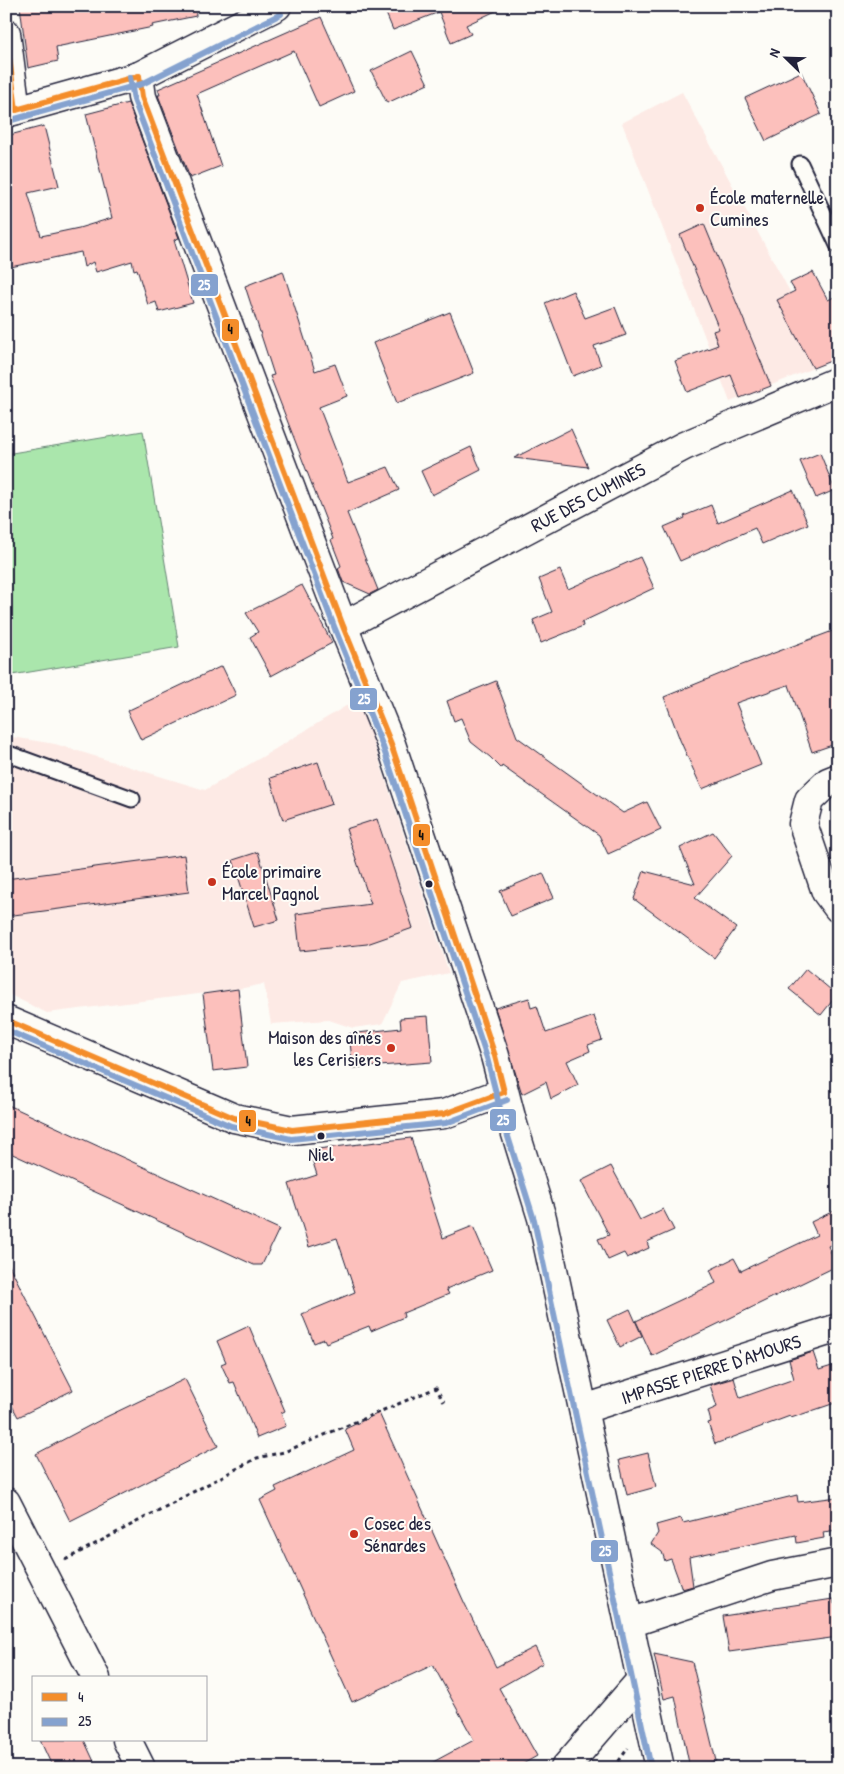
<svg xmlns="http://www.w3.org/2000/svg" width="844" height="1774" font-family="'Patrick Hand',sans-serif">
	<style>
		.built { fill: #fdeae5 }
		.green { fill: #aae6ac; stroke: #668474 }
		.building { fill: #fcc0bc; stroke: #22223b }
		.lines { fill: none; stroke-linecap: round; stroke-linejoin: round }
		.service-casing { stroke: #22223b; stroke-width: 19 }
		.minor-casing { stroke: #22223b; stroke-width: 31 }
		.tertiary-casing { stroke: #22223b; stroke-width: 31 }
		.path { stroke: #22223b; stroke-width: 3; stroke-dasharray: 4 4; stroke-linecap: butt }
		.service { stroke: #fdfcf7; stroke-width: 15 }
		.minor { stroke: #fdfcf7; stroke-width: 28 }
		.tertiary { stroke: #fdfcf7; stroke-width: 28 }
		.bus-1-casing { stroke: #fdfcf7; stroke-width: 10 }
		.bus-2-casing { stroke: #fdfcf7; stroke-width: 10 }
		.bus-1 { stroke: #f48d2a; stroke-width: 6 }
		.bus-2 { stroke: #85a2cf; stroke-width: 6 }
		.poi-dot { fill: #c8321e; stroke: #fdfcf7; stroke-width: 2 }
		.bus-dot { fill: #22223b; stroke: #fdfcf7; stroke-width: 2 }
		.labels { text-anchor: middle; stroke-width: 4; stroke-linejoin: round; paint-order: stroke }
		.bus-label { font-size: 18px; fill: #22223b; stroke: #fdfcf7 }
		.poi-label { font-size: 19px; fill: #22223b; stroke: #fdfcf7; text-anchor: start }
		.street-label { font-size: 19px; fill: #22223b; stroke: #fdfcf7 }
		.line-badge { stroke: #fdfcf7; stroke-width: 2 }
		.badge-label { font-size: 14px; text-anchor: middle; font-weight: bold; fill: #fff }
		.pale-badge-label { font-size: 14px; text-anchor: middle; font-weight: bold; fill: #111 }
	</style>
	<rect width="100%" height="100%" fill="#fdfcf7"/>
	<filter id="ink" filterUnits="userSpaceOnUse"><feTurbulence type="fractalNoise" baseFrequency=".02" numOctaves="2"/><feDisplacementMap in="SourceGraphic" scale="10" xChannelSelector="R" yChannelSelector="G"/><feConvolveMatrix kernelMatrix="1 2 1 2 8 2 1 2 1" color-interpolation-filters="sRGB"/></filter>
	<g filter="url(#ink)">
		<g class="built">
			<polygon points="682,92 828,362 730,402 622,123"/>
			<polygon points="359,698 449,973 402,983 382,1024 353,1028 329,1020 271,1024 264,984 238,989 47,1013 6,993 6,736 55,744 205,790 262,757"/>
		</g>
		<polygon class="green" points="143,431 179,647 6,676 6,454"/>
		<g class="building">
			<polygon points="20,6 195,6 196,16 152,25 153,27 56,47 58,61 28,68"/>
			<polygon points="383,6 506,6 466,25 471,34 451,43 439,12 393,30"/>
			<polygon points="321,17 354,91 319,107 294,51 197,94 221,166 190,178 158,95 160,95 158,89"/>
			<polygon points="412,51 428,84 387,103 371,71"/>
			<polygon points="801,72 821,114 766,141 745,98"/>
			<polygon points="128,103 179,238 174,240 193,303 159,312 156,302 148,305 137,269 134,270 132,261 96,272 93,262 84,267 81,252 6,268 6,136 44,126 59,186 28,193 41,236 79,228 112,218 86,114"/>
			<polygon points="704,224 771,386 740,398 731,375 687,392 675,361 718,345 713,331 719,329 680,235"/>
			<polygon points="283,271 315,371 335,364 347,396 319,407 348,482 388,467 399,490 347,513 378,590 370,594 343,582 338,568 341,566 331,540 333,539 270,376 274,375 245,286"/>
			<polygon points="813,272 828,300 838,295 838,358 813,368 777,300 795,291 790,283"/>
			<polygon points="573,291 585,318 615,307 626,335 594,346 601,365 573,376 545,303"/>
			<polygon points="450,312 474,373 397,403 373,343"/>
			<polygon points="571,429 588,467 514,458"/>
			<polygon points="471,447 481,470 432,495 421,471"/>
			<polygon points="820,453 835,490 816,498 800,461"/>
			<polygon points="793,490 808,524 762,544 755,528 680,561 664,527 685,518 684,516 711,505 718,523"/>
			<polygon points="640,557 654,588 582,622 583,626 541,643 533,620 552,612 539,579 560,570 568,589"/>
			<polygon points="302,585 332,643 271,676 250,637 258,632 246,613"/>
			<polygon points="838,629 838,743 812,752 789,685 788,685 736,703 761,765 702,789 680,740 664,697 742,665"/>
			<polygon points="222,666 236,695 141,740 127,711"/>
			<polygon points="496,681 517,737 623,813 647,802 661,830 608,854 599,835 502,766 501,768 490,757 471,742 461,718 454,721 447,701"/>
			<polygon points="318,762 332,804 283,820 270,778"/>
			<polygon points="377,819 413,928 367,944 300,951 296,914 371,904 346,829"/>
			<polygon points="713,832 732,856 695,898 736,928 714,958 634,899 644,871 695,884 680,848"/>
			<polygon points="258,852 279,920 254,927 233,860"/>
			<polygon points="184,855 189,892 6,916 6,879"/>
			<polygon points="543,873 554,898 511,916 500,891"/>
			<polygon points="806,969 837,995 821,1015 789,989"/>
			<polygon points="238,989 247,1067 213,1071 203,994"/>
			<polygon points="529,998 531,1008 537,1006 546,1033 594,1016 602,1040 588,1045 590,1051 567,1061 578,1085 551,1099 546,1082 522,1094 495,1008"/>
			<polygon points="428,1016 432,1062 353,1068 349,1034 401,1028 400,1018"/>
			<polygon points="6,1104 279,1229 262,1265 254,1265 6,1151"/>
			<polygon points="411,1138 443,1238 473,1226 492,1270 446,1289 449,1294 403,1313 404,1317 371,1331 369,1326 326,1343 324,1339 314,1343 302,1314 355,1292 337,1238 309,1247 289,1184 317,1175 309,1150"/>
			<polygon points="611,1166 640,1220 663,1209 674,1230 647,1242 649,1248 627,1258 624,1253 608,1260 598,1239 609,1235 581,1181"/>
			<polygon points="838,1209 838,1242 828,1246 837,1266 652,1356 636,1321 716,1283 710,1270 734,1258 741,1271 817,1235 811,1222"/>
			<polygon points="6,1259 73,1390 18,1417 6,1394"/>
			<polygon points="630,1309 642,1336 620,1347 607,1320"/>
			<polygon points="249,1326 285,1411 281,1413 286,1426 257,1438 234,1382 230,1383 221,1364 226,1362 217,1341"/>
			<polygon points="813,1352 819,1370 832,1366 838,1381 838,1402 791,1418 790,1416 715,1444 708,1423 711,1422 708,1411 717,1407 710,1385 734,1378 740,1398 794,1379 789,1360"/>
			<polygon points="185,1379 218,1446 70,1521 36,1454 104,1418"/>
			<polygon points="379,1413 464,1602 496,1667 535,1647 543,1663 499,1688 537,1756 516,1768 422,1768 474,1740 433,1665 352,1702 260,1500 277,1491 275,1487 354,1450 345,1429"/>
			<polygon points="648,1453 656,1487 627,1495 619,1460"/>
			<polygon points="797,1495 798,1502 838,1497 838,1530 823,1532 824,1538 797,1543 796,1535 689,1557 693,1586 682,1589 671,1559 665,1561 662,1552 651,1544 658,1533 656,1525 681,1518 683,1523"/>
			<polygon points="833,1599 834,1604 838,1604 838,1637 729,1652 723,1616"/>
			<polygon points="654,1654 692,1662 716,1761 690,1768 675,1696 664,1699"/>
			<polygon points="40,1740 84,1740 97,1768 53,1768"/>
		</g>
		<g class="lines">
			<defs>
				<g id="service">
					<polyline points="800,164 838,245"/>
					<polyline points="6,753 132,799"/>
				</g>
				<g id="minor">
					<polyline points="6,33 16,110"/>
					<polyline points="139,76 142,97 343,626 391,744 495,1056 512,1121 542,1218 660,1768"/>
					<polyline points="343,626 684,446 838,381"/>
					<polyline points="838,778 828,782 809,800 803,824 826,892 838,908"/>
					<polyline points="6,1020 234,1118 292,1130 444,1114 504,1092"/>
					<polyline points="584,1409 838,1328"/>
					<polyline points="6,1502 96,1678"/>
					<polyline points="630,1623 772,1576 838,1563"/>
					<polyline points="127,1740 141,1768"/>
					<polyline points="565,1768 641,1680"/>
				</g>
				<polyline id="tertiary" points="6,113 139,76 277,6"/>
			</defs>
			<use href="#service" class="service-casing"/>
			<use href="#minor" class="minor-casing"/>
			<use href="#tertiary" class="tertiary-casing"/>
			<g class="path">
				<polyline points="65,1560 257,1458 284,1452 436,1388 444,1402"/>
				<polyline points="614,1768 628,1748"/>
			</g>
			<use href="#service" class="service"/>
			<use href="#minor" class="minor"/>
			<use href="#tertiary" class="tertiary"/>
			<defs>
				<g id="bus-1">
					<polyline points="6,35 16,110"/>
					<polyline points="139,76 142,97 343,626 391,744 495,1056 504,1092"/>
					<polyline points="16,110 139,76"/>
					<polyline points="6,1020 234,1118 292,1130 444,1114 504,1092"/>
				</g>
				<g id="bus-2">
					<polyline points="130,77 134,100 335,629 383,747 487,1058 504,1124 534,1220 651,1768"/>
					<polyline points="8,121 142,84 281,14"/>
					<polyline points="6,1030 231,1126 291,1139 446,1123 507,1100"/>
				</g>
			</defs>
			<use href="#bus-1" class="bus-1-casing"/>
			<use href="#bus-2" class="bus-2-casing"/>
			<use href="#bus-1" class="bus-1"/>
			<use href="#bus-2" class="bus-2"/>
		</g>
	</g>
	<g class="poi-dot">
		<circle cx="700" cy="208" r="5"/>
		<circle cx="212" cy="882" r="5"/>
		<circle cx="391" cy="1048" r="5"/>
		<circle cx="354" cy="1534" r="5"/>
	</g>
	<g class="bus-dot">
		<circle cx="429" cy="884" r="4.5"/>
		<circle cx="321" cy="1136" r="4.5"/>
	</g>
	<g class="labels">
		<g class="bus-label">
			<text x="321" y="1161">Niel</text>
		</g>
		<g class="poi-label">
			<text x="710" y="204">École maternelle<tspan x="710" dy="22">Cumines</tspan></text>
			<text x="222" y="878">École primaire<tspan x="222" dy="22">Marcel Pagnol</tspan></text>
			<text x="381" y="1044" text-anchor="end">Maison des aînés<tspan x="381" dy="22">les Cerisiers</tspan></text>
			<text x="364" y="1530">Cosec des<tspan x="364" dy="22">Sénardes</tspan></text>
		</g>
		<g class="street-label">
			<text transform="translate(588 497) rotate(-28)" y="7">RUE DES CUMINES</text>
			<text transform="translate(711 1369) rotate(-18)" y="7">IMPASSE PIERRE D'AMOURS</text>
		</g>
	</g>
	<g class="line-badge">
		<rect x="190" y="273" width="29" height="24" rx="5" fill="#85a2cf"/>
		<rect x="221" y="318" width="19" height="24" rx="5" fill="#f48d2a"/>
		<rect x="349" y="687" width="29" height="24" rx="5" fill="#85a2cf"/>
		<rect x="412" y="823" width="19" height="24" rx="5" fill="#f48d2a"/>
		<rect x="489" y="1108" width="28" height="24" rx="5" fill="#85a2cf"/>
		<rect x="238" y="1109" width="19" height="24" rx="5" fill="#f48d2a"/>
		<rect x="590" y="1539" width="29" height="24" rx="5" fill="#85a2cf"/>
	</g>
	<g class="badge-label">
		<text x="204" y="290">25</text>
		<text x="364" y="704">25</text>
		<text x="503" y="1125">25</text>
		<text x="605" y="1556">25</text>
	</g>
	<g class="pale-badge-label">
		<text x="230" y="334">4</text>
		<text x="421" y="840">4</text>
		<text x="248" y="1126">4</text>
	</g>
	<rect width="844" height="1774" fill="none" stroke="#fdfcf7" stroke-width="25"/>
	<rect x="12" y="12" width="819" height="1749" fill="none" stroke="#22223b" stroke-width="2" filter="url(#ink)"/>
	<rect x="32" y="1676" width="175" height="65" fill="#fdfcf7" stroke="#a5a5ac"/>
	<rect x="42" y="1693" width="25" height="8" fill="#f48d2a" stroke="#a5a5ac"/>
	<text x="78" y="1702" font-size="15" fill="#22223b">4</text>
	<rect x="42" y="1718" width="25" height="8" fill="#85a2cf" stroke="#a5a5ac"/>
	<text x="78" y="1726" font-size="15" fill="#22223b">25</text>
	<g transform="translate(786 58) rotate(293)" stroke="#fdfcf7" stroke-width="4" paint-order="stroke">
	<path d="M0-4L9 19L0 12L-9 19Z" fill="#22223b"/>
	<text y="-8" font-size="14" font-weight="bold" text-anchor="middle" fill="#22223b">N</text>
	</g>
</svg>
